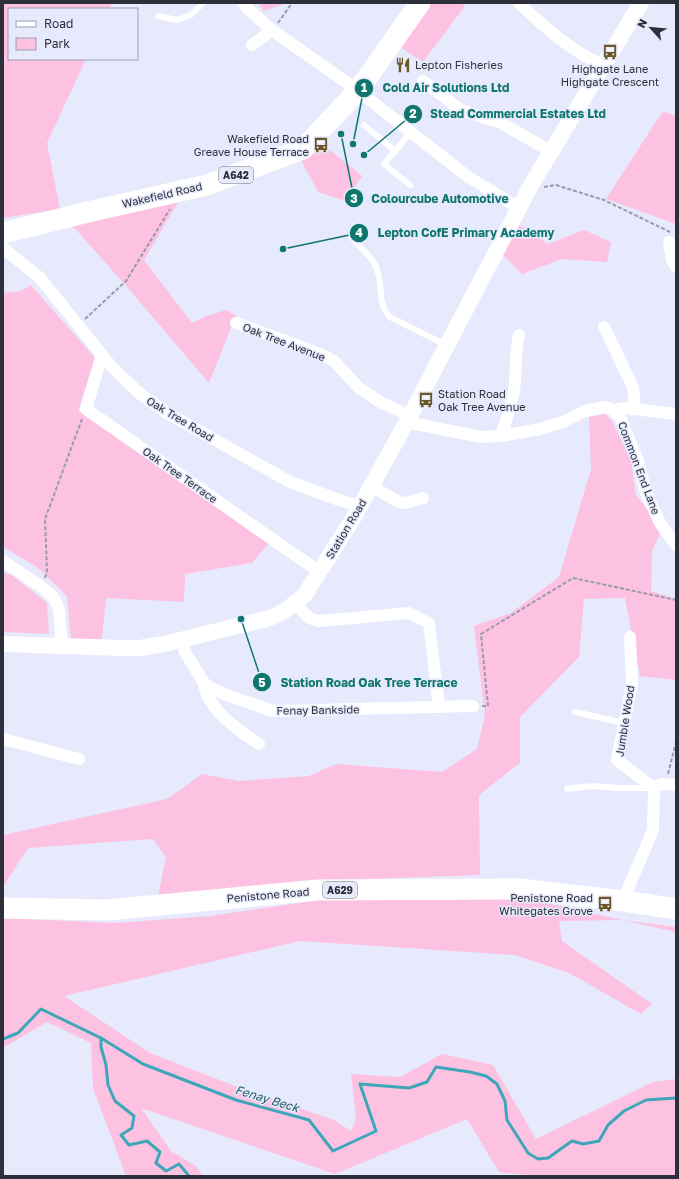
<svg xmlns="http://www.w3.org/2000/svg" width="679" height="1179" font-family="'Golos Text',sans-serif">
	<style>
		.green { fill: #fdc2e2 }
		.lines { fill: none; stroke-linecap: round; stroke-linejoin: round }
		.stream { stroke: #3da7b9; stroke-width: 3 }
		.path { stroke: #989cab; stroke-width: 2; stroke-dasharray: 4 2; stroke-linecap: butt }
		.lane { stroke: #fff; stroke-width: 6 }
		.street { stroke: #fff; stroke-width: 12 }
		.secondary { stroke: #fff; stroke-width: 16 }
		.highway { stroke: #fff; stroke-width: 21 }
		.labels { text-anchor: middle; stroke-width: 3; stroke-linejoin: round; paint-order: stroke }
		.shield { fill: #e6eafc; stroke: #646775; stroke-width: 1 }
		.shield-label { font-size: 10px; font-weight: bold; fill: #2d2f3b }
		.poi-label { font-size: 11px; fill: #2d2f3b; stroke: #e6eafc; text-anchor: start }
		.street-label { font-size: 11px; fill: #2d2f3b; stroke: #e6eafc }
		.water-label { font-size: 12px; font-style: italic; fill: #246069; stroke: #e6eafc }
		.leader { fill: none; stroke: #0f766e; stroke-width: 1.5 }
		.callout-dot { fill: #0f766e; stroke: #e6eafc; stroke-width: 1.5 }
		.mark-label { font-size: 12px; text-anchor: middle; font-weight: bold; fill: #fff }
		.callout-label { font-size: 12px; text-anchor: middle; font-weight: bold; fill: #0f766e; stroke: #e6eafc; stroke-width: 3; stroke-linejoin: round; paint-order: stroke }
	</style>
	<rect width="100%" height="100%" fill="#e6eafc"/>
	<g class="green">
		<polygon points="3,3 112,3 109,9 9,9 9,59 86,59 47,143 60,209 3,218"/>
		<polygon points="258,3 287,3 264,11"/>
		<polygon points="426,3 460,3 465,6 423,62 400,47"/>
		<polygon points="663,111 676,116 676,224 606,199"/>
		<polygon points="325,146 362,176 345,201 318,192 301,160"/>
		<polygon points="180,199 144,260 192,323 207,316 226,310 236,315 209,383 128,288 71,224"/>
		<polygon points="517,224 548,244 584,230 611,242 607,262 562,259 522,274 501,253"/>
		<polygon points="31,285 95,358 78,411 269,543 252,563 185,574 184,602 106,598 102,639 71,640 67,596 37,567 3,547 3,293 21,291"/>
		<polygon points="605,414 612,421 631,461 636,495 662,529 652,551 651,591 676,599 676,680 640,676 625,598 584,599 579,657 520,717 520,763 479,795 480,875 313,881 158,896 166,857 153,839 28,848 3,887 3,835 167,799 202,774 239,781 309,776 336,764 442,772 477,749 485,715 474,626 511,613 559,577 591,469 589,417"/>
		<polygon points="3,572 13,576 47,603 49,634 3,632"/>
		<polygon points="529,899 622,920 676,927 676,932 622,920 559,921 562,941 652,1004 641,1014 569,973 515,955 300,941 64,996 150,1053 240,1088 334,1120 351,1131 356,1119 351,1074 400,1077 442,1054 493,1065 536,1139 653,1082 676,1079 676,1176 533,1176 499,1172 467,1119 335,1174 141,1108 171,1151 197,1167 203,1176 126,1176 93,1088 91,1043 47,1022 3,1048 3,918 115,923 210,916 320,900"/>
	</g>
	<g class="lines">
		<g class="stream">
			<polyline points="101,1038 101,1047 106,1065 108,1085 115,1101 134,1116 132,1128 121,1135 129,1145 147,1141 160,1152 156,1163 166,1171 179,1164 189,1176"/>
			<polyline points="3,1039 18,1033 41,1009 101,1038 143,1064 236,1100 309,1120 333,1151 376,1131 360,1084 409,1088 427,1082 436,1067 470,1072 486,1076 497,1084 505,1101 507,1120 528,1153 538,1159 548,1158 572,1141 583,1144 599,1141 608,1125 624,1111 646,1100 676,1098"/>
		</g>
		<g class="path">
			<polyline points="278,23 292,3"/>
			<polyline points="544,187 556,185 604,200 670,232"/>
			<polyline points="85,319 126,281 170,209"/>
			<polyline points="45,578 47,571 45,519 82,419"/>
			<polyline points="482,706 488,706 481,634 573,578 676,600"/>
			<polyline points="668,774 676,742"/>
		</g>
		<g class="lane">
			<polyline points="158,16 177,20 191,15 203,3"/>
			<polyline points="364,125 395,151"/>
			<polyline points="410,185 384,164 411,132"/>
			<path d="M352,238C359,246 373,258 376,267C384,284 376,303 390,317L446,345"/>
			<polyline points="575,712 624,723"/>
			<polyline points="567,789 593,786 621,788 652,788"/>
		</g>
		<g class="street">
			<polyline points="244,3 247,8 272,30 357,90 467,176 519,208"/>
			<path d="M519,3C544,27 571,51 603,65"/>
			<polyline points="252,45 272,30"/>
			<polyline points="423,81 461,110 501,123 552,152"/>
			<polyline points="669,242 672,260 676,267"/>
			<polyline points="3,248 40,278 111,366 139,393 167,413 290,482 339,500 360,506"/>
			<polyline points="236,323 320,354 334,361 359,388 382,403 410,416"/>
			<polyline points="604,327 633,387 635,409"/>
			<polyline points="102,355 86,409 282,546 320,572"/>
			<polyline points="613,410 625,408 676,414"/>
			<polyline points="406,422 481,437 501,436 540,429 563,422 585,411 605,407 613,410 620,417 628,437 638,461 646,492 660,523 676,545"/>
			<path d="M501,436C506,421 511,407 514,391C517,372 514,354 519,335"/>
			<polyline points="371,486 399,502 405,503 423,498"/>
			<polyline points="3,561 43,588 54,598 59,609 62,646"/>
			<path d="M296,604C304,613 307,619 319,621L409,613L429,623L439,707"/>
			<polyline points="630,637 632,684 617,760 654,788"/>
			<polyline points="181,639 185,652 204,683 213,689 224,694 273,711 473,706"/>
			<path d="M204,683C207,709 239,731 259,744"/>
			<polyline points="3,739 79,759"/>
			<polyline points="624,901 627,891 653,830 654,788 661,784 676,785"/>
		</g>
		<polyline class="secondary" points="3,644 121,648 140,648 164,644 270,618 283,612 304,596 354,517 410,416 531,185 641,3"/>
		<g class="highway">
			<polyline points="3,233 88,212 207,185 303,149 349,100 367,78 420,3"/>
			<polyline points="3,908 107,910 318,890 520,889 624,901 676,909"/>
		</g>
	</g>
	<defs>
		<symbol id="bus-bare" viewBox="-9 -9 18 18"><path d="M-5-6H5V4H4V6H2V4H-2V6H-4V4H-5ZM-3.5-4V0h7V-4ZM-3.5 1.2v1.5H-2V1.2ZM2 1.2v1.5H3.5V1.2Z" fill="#6b5725" stroke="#e6eafc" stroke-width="2.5" paint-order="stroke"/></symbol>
		<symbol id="restaurant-bare" viewBox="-9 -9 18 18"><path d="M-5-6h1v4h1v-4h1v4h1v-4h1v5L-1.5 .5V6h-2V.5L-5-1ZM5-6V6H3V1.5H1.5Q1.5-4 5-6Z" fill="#6b5725" stroke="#e6eafc" stroke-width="2.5" paint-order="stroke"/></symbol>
	</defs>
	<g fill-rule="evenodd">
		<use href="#bus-bare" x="599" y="41" width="22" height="22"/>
		<use href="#restaurant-bare" x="392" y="54" width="22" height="22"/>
		<use href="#bus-bare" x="310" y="134" width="22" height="22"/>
		<use href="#bus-bare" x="415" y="389" width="22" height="22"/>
		<use href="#bus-bare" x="594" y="893" width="22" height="22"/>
	</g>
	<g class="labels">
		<g class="shield">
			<rect x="219" y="167" width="34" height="16" rx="3"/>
			<rect x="323" y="882" width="34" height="16" rx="3"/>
		</g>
		<g class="shield-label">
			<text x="236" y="179">A642</text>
			<text x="340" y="894">A629</text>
		</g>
		<g class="poi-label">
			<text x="415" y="69">Lepton Fisheries</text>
			<text x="610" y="73" text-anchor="middle">Highgate Lane<tspan x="610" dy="13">Highgate Crescent</tspan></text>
			<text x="309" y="143" text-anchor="end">Wakefield Road<tspan x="309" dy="13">Greave House Terrace</tspan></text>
			<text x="438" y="398">Station Road<tspan x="438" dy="13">Oak Tree Avenue</tspan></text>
			<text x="593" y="902" text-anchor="end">Penistone Road<tspan x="593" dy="13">Whitegates Grove</tspan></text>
		</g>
		<g class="street-label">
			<text transform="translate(162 195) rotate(-13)" y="4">Wakefield Road</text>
			<text transform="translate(284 342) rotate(21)" y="4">Oak Tree Avenue</text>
			<text transform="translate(180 419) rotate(31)" y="4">Oak Tree Road</text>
			<text transform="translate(639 468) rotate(69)" y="4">Common End Lane</text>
			<text transform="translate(180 475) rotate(35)" y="4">Oak Tree Terrace</text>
			<text transform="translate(346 529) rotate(-59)" y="4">Station Road</text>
			<text transform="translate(318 710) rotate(-1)" y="4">Fenay Bankside</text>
			<text transform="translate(625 721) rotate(-81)" y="4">Jumble Wood</text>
			<text transform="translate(268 895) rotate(-5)" y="4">Penistone Road</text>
		</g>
		<g class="water-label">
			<text transform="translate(267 1099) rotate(17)" y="4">Fenay Beck</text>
		</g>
	</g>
	<path class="leader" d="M353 144L364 88M364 155L413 114M341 134L354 198M283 249L359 233M241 619L262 682"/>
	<g class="callout-dot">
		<circle cx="353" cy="144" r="4"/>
		<circle cx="364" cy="155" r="4"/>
		<circle cx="341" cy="134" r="4"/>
		<circle cx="283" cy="249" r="4"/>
		<circle cx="241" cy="619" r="4"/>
		<circle cx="364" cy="88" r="10"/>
		<circle cx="413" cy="114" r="10"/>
		<circle cx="354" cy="198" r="10"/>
		<circle cx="359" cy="233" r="10"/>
		<circle cx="262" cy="682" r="10"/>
	</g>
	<g class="mark-label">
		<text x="364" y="92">1</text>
		<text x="413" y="118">2</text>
		<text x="354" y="203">3</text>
		<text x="359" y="237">4</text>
		<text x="262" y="687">5</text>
	</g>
	<g class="callout-label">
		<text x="446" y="92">Cold Air Solutions Ltd</text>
		<text x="518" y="118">Stead Commercial Estates Ltd</text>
		<text x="440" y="203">Colourcube Automotive</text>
		<text x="466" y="237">Lepton CofE Primary Academy</text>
		<text x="369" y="687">Station Road Oak Tree Terrace</text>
	</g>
	<rect width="679" height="1179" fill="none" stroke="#2d2f3b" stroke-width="8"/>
	<rect x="8" y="8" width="130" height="52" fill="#e6eafc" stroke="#9c9faf"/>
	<rect x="16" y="21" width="20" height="6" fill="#ffffff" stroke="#9c9faf"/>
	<text x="44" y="28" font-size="12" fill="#2d2f3b">Road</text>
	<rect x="16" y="38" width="20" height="12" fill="#fdc2e2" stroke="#9c9faf"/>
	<text x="44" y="48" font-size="12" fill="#2d2f3b">Park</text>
	<g transform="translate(651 28) rotate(297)" stroke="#e6eafc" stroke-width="3" paint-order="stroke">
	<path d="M0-3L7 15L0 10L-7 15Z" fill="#2d2f3b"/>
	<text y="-6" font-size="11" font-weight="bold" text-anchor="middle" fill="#2d2f3b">N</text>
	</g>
</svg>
